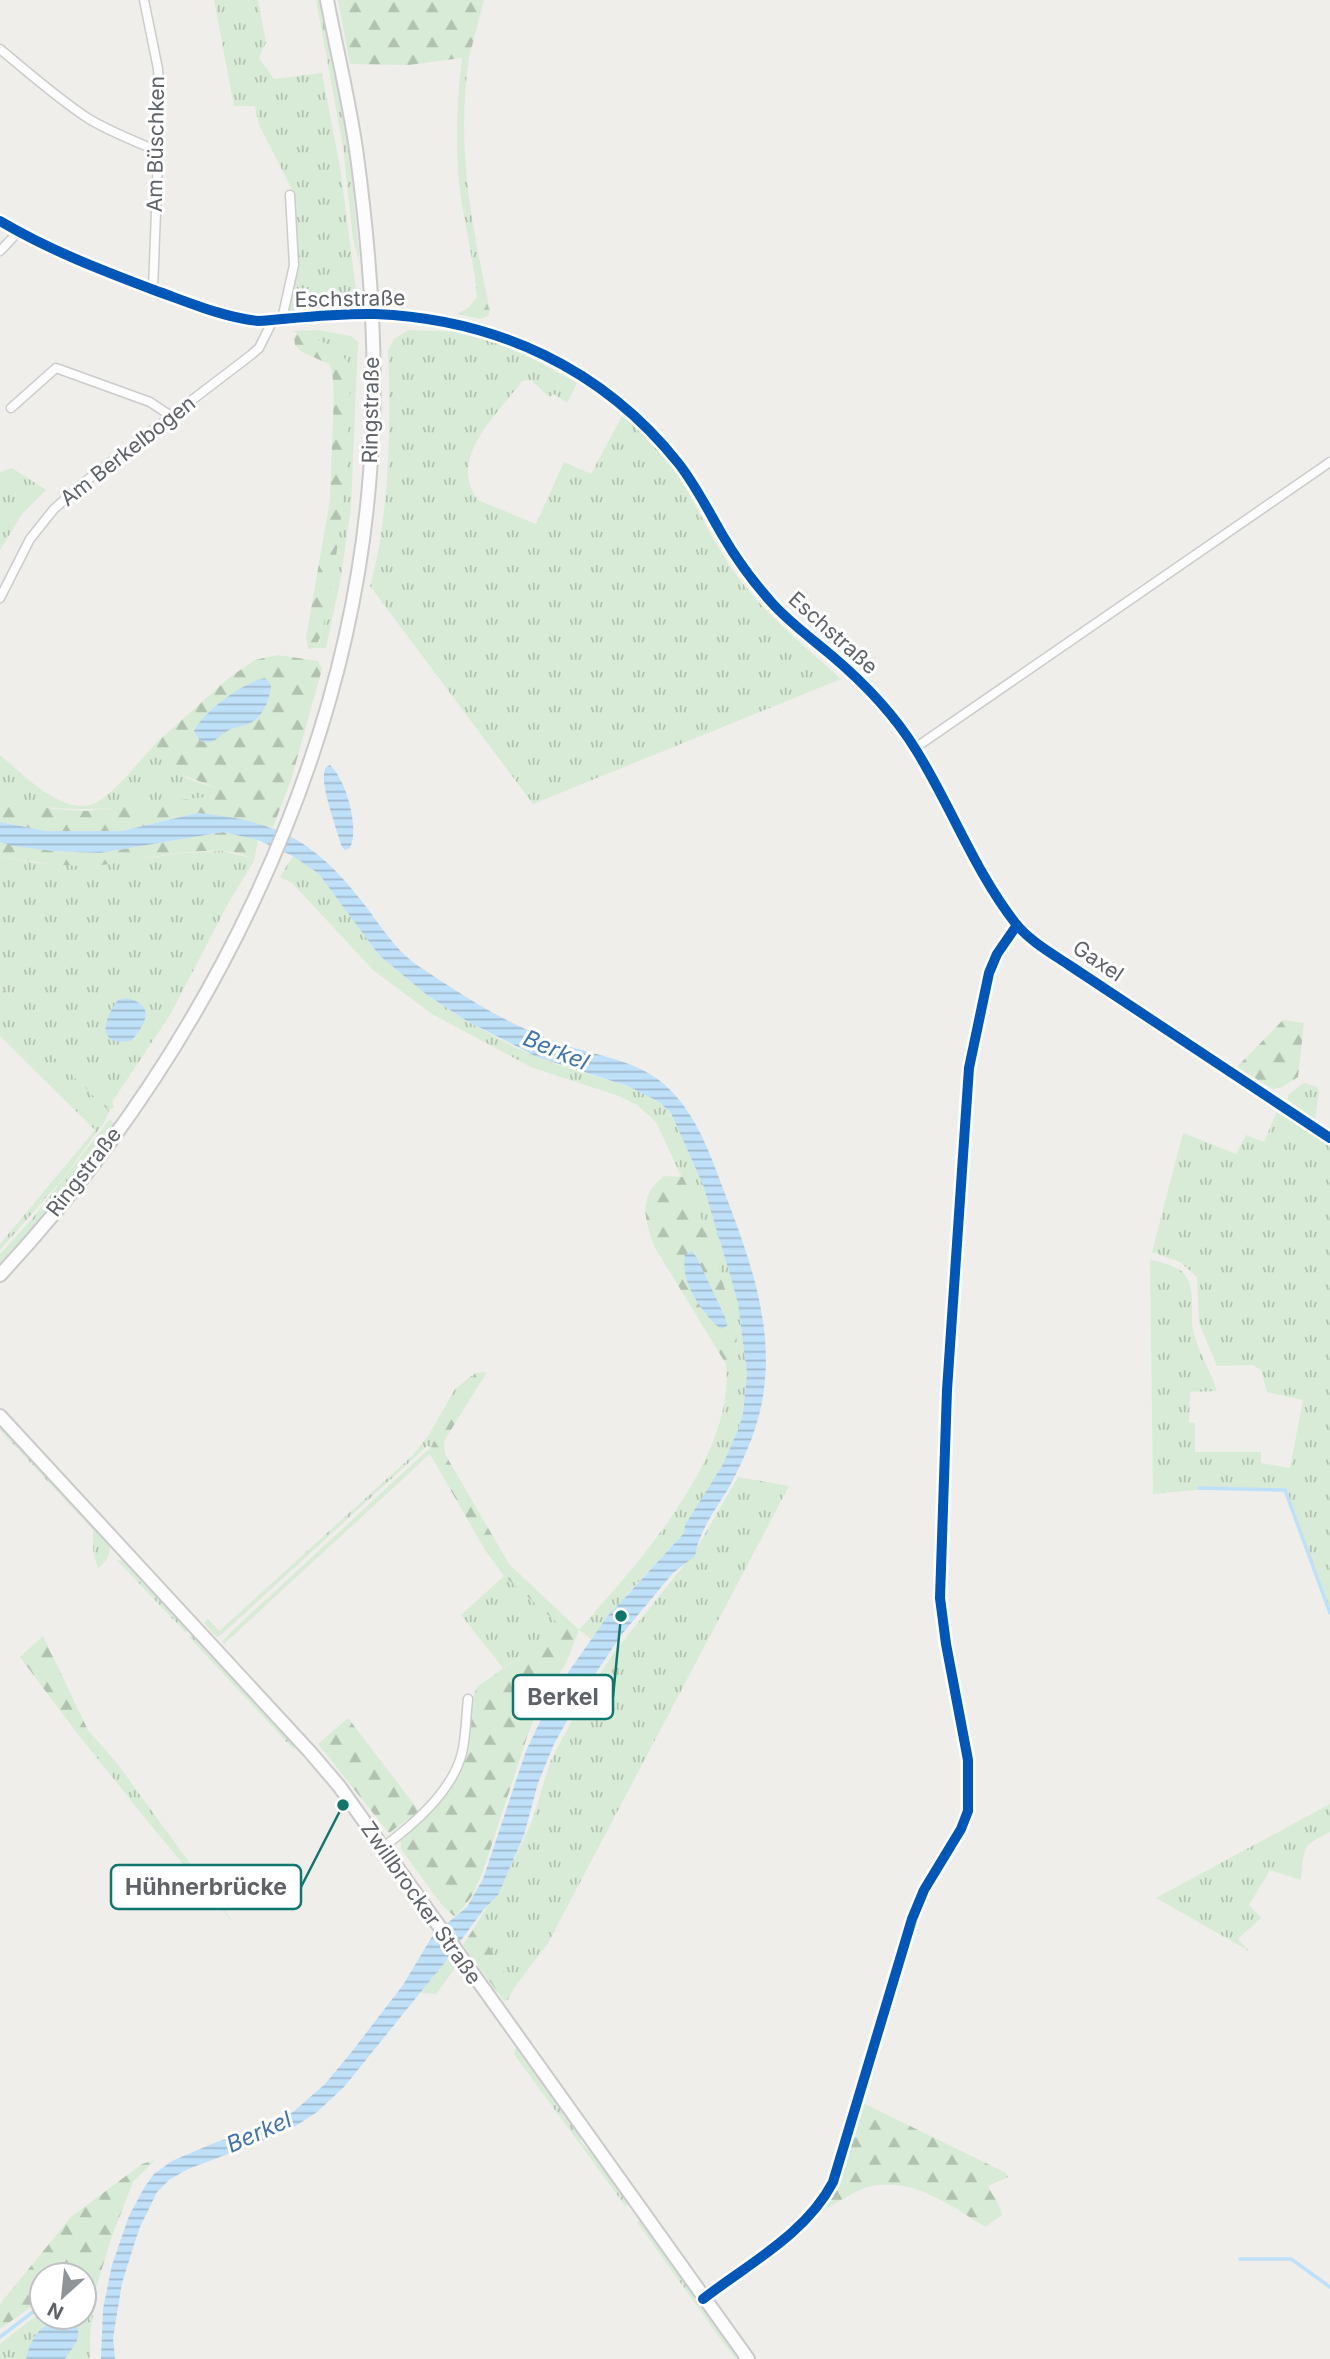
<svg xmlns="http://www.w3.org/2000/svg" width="1330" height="2359" font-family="Inter,sans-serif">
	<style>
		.grass { fill: url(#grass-tufts) }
		.forest { fill: url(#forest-firs) }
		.water { fill: url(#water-rules) }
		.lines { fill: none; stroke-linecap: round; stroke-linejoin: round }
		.stream { stroke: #bfe0f9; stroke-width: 3.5 }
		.street-casing { stroke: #cbcccc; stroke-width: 11 }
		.secondary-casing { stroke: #cacacb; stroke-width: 16 }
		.street { stroke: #fdfcfc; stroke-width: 8 }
		.secondary { stroke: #fdfcfc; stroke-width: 12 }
		.cycleway-casing { stroke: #fff; stroke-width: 15 }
		.cycleway { stroke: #0057b8; stroke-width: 10 }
		.labels { text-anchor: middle; stroke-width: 6; stroke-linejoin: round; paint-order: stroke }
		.street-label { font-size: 21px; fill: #5f6368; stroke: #fff }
		.water-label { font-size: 23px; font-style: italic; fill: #4174aa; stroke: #fff }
		.leader { fill: none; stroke: #0f766e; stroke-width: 2.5 }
		.callout-dot { fill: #0f766e; stroke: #fff; stroke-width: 2.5 }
		.callout { fill: #fff; stroke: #0f766e; stroke-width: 2.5 }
		.callout-label { font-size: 23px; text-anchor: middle; font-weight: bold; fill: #5f6368 }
	</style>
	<defs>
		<pattern id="grass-tufts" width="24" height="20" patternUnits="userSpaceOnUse" patternTransform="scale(1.75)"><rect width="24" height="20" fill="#d8ebd6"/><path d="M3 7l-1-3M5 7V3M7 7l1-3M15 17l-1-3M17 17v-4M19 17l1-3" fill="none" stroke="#b2c2b1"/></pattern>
		<pattern id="forest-firs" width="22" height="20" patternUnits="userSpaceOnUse" patternTransform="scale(1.75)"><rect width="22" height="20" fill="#d8ebd6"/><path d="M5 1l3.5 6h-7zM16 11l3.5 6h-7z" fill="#b2c2b1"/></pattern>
		<pattern id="water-rules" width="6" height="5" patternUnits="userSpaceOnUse" patternTransform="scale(1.75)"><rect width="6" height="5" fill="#bfe0f9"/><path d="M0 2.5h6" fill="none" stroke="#9eb9cd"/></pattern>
	</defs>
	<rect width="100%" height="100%" fill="#efeeea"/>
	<g class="grass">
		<polygon points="214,0 258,0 266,42 259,58 274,79 322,73 340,167 357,297 345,306 287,314 298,268 295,195 259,125 255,106 234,106"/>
		<polygon points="316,0 321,0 349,144 360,266 353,238 343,146"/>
		<path d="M469,57C456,149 471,221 490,310L477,297C474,258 463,221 459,183C455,141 457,99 462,58Z"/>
		<path d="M318,330L351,336L358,342L351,507L341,577L326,648H315L320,641L349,413C350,365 355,357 307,336C302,334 297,333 292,331Z"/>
		<path d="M408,330L462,332L513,348L577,383L567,403L554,394L549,397L531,380L522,381C499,413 446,458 478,500L536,524L564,462L591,474L622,416C637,428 654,441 665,456C690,490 706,529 728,563C757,608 802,644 841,679L533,804L370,586C390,515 391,424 388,351L394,339Z"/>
		<polygon points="12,468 46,490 22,514 0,550 0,472"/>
		<path d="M157,742V755L188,779L219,789L215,796C139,805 76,819 0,798V755C22,773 68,822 99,801C121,786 139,761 157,742Z"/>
		<polygon points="222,851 250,858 254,861 230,900 170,1015 112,1102 0,986 0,856 38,863 92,866 184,853"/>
		<path d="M293,856L319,874L379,955L427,995L467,1021L516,1048L558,1065L628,1086L659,1102L671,1113L703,1185L731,1278L738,1304L747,1373L743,1413L738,1430L722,1466L686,1525L684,1533L627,1594L591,1639L579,1630C637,1564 736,1457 726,1364L736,1358L737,1331L710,1238L656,1122L637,1105L619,1096L533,1068L432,1014L373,970L292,883L280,877Z"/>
		<polygon points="0,1004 109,1111 105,1121 65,1176 0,1250 0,1244 95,1130 0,1036"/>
		<polygon points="1304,1083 1317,1087 1319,1092 1315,1120 1288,1100 1288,1095"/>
		<path d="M1277,1111L1330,1145V1608L1284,1488L1206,1489L1153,1494L1150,1259C1159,1262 1173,1265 1181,1271C1199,1285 1188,1315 1194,1334C1199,1354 1211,1371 1217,1391L1190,1392L1189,1422L1195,1423V1452H1261V1463L1290,1468L1303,1400L1267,1392L1261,1370L1253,1365L1217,1366L1199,1323L1197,1277L1180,1262L1152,1252L1183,1133L1236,1154L1246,1135L1264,1142Z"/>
		<polygon points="110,1119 115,1125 76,1179 0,1265 0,1254 32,1219"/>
		<polygon points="475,1373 431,1447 430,1454 224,1644 222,1642 232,1631 431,1447 427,1446 221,1635 217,1637 204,1623 208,1619 219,1631 412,1456 428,1436 455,1389"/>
		<path d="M0,1424L109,1543C112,1555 106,1561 98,1569L93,1551V1530L0,1430Z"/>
		<polygon points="738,1477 789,1486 548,1943 514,1988 476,1925 508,1872 531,1824 551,1760 583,1700 615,1651 694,1553"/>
		<polygon points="117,1560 126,1561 189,1629 185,1632"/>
		<polygon points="504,1576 563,1627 503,1668 461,1615"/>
		<polygon points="193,1633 295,1744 294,1750 189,1637"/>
		<polygon points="88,1730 116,1762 235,1925 158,1834 80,1737"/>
		<path d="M1330,1804V1832C1300,1847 1305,1847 1301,1880L1270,1870L1249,1905L1261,1918L1238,1939L1249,1951L1156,1898Z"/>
		<polygon points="517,2045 582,2137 580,2140 587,2149 589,2148 628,2202 626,2207 514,2054"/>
		<polygon points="640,2221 648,2230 742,2359 736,2359 722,2341 637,2222"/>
		<polygon points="84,2300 95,2301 90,2333 90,2359 65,2359 66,2357 49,2322 33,2338 26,2359 0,2359 0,2344 42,2311 42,2317 84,2317"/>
	</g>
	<g class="forest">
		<polygon points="338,0 484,0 469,57 409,65 350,64"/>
		<polygon points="477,297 490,310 488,316 481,319 457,314 468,308"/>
		<path d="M297,333C312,335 338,347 346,360C349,365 349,370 350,376C349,450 343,524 329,597C325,613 324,634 315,648L308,649L306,638L330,500L334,394L332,370L329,364L302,352L295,345L294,338Z"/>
		<path d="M277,655L318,661L322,669L291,780L273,827L197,813L122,831H46L0,822V798L55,809L86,811L215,796L218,789C192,776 178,779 157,755V742L230,677L255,660Z"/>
		<path d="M223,832L258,840L254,861C227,836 127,865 91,866C60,866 30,861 0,856V842L53,851L100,853Z"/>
		<polygon points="0,986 112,1102 114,1107 109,1111 106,1108 0,1004"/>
		<polygon points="1283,1020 1304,1023 1298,1077 1282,1087 1273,1089 1237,1067"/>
		<path d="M664,1176L683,1177L710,1238L737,1331L736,1359L726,1364L654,1246C644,1217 638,1197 664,1176Z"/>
		<path d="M487,1372L444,1441L445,1454L509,1564L579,1630L566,1663L543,1698L528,1734L483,1871L472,1896L458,1914L454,1916L442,1905L401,1849V1838C426,1816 454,1790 465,1757C472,1733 466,1712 477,1687L562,1627L504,1576L485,1550L430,1454L431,1447L475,1373Z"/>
		<polygon points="43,1636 88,1730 80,1737 20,1657"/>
		<polygon points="348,1718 419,1811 389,1833 318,1744"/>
		<polygon points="476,1925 514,1988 508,2000 504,2001 463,1945"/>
		<polygon points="452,1953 459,1963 436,1994 420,1993"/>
		<path d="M863,2103L1006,2173L1008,2177L988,2186C993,2197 1000,2204 1002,2215L985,2227C950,2205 911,2176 868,2187C852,2192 834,2205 819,2213C845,2181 852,2142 863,2103Z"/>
		<polygon points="155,2160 133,2182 112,2236 96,2288 84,2289 84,2275 42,2275 42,2299 0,2329 0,2304 71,2217 142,2164"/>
	</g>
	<g class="water">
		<path d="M265,678L271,685C270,697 265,712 255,720C248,726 237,726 229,730C217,736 215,746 200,741L194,731C204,711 244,682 265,678Z"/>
		<path d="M330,765C346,780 360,828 350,848L345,850L342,847C337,831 322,789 324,774C325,768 325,768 330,765Z"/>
		<path d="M197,813C280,821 316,841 367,908C382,928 398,953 420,967C463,996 507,1024 556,1042C588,1054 628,1058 656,1078C693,1104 709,1151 724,1191C748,1254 773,1320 764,1389C760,1424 745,1458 728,1489C715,1510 699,1531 695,1556L673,1573L622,1634L583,1692L554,1744L538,1783L524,1835L498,1895L484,1909L445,1962L344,2087L317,2112L294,2127L273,2137L188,2169L169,2180L157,2192L139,2229L122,2283L113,2338L115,2359H101L103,2309L112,2265L129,2216L144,2188L154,2174L172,2161L214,2143L264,2126L293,2112L325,2084L350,2054L403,1985L433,1935L467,1907L483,1879L526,1751L553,1694L607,1617L684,1533L685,1525L722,1466L738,1430L743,1413L747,1373L738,1304L731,1278L703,1185L671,1113L659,1102L628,1086L537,1057L467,1021L427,995L379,955L319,874L293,856L258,840L223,832L100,853L53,851L14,846L0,842V822L46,831H122Z"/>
		<path d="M127,998C156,1005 146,1024 131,1041C96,1047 103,1019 118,1000Z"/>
		<path d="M692,1251L697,1258L725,1317L727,1326L721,1329C701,1313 680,1281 685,1255Z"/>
		<path d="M63,2320L75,2323C84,2338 73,2346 65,2359H26C31,2338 40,2323 63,2320Z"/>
	</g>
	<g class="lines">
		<g class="stream">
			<polyline points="1199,1488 1285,1490 1330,1613"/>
			<polyline points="1240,2259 1291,2259 1330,2287"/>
			<polyline points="0,2337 42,2305"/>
		</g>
		<defs>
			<g id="street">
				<polyline points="144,0 158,69 160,106 153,290"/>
				<path d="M0,49C29,73 57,98 89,119C111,132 134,141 158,151"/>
				<path d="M0,221C49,250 101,270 154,290C188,302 222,317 258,321C296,318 336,313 375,314C496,319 603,368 679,464C696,486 709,512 723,536C737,560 754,583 772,603C790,623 811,638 831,655C863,682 894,714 916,750C951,806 975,872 1016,924C1030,941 1051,953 1069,965L1330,1138"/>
				<polyline points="0,251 18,232"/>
				<polyline points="282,319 294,265 290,195"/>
				<polyline points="11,408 56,368 150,402 171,416"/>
				<polyline points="0,598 30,539 54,509 82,484 251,355 259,348 273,320"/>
				<polyline points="915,748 1330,462"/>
				<path d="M382,1848C413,1825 452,1792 462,1753C466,1736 466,1717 468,1699"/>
				<path d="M703,2299C748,2264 806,2234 833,2182L912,1919L924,1890L961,1829L968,1811V1760L946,1644L940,1598L947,1390L969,1068L989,973L997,954L1017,925"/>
			</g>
			<g id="secondary">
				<path d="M0,1275C201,1059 348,769 370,473C379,368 371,260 357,156C350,104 337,52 327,0"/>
				<polyline points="0,1416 310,1752 339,1786 748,2359"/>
			</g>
		</defs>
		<use href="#street" class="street-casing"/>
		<use href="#secondary" class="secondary-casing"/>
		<use href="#street" class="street"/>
		<use href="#secondary" class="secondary"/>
		<defs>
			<g id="cycleway">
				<path d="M0,221C49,250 101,270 154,290C188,302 222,317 258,321C296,318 336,313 375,314C496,319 603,368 679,464C696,486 709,512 723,536C737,560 754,583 772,603C790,623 811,638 831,655C863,682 894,714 916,750C951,806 975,872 1016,924C1030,941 1051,953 1069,965L1330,1138"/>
				<path d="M703,2299C748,2264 806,2234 833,2182L912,1919L924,1890L961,1829L968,1811V1760L946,1644L940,1598L947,1390L969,1068L989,973L997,954L1017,925"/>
			</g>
		</defs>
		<use href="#cycleway" class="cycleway-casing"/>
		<use href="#cycleway" class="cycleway"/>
	</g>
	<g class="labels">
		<g class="street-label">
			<text transform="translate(156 144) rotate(-89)" y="7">Am Büschken</text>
			<text transform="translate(350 299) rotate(-1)" y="7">Eschstraße</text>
			<text transform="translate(371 410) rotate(-89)" y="7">Ringstraße</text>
			<text transform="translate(128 451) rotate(-38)" y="7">Am Berkelbogen</text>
			<text transform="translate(833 633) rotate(42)" y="7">Eschstraße</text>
			<text transform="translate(1098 961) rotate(34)" y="7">Gaxel</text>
			<text transform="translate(84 1172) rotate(-52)" y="7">Ringstraße</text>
			<text transform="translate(421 1903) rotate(55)" y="7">Zwillbrocker Straße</text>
		</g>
		<g class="water-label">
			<text transform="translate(556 1050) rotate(23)" y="8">Berkel</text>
			<text transform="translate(259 2132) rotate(-24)" y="8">Berkel</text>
		</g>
	</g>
	<path class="leader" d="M621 1616L613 1697M343 1805L301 1887"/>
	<g class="callout-dot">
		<circle cx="621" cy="1616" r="7"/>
		<circle cx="343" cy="1805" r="7"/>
	</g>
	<g class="callout">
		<rect x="513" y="1675" width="100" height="44" rx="7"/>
		<rect x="111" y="1865" width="190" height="44" rx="7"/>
	</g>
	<g class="callout-label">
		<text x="563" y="1705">Berkel</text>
		<text x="206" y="1895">Hühnerbrücke</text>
	</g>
	<g transform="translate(63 2296) rotate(207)"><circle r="33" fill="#ffffff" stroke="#bfc1c3" stroke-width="2"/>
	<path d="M0-5L12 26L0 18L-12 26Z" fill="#919496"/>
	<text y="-10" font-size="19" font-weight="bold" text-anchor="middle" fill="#5f6368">N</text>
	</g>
</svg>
